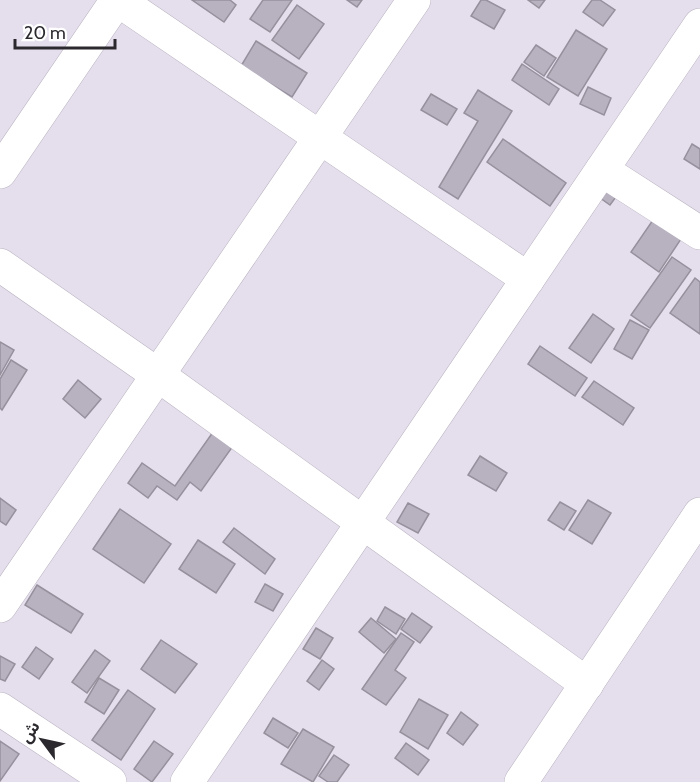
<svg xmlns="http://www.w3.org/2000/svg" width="700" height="782" font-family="Cabin,'Noto Sans Arabic',sans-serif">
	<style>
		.building { fill: #b8b2c0; stroke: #96909d; stroke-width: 1.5 }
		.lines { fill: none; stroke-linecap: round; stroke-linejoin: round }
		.street-casing { stroke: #bab3c1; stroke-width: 34 }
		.street { stroke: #fff; stroke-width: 33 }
	</style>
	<rect width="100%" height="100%" fill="#e5deec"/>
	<g class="building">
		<polygon points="192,0 230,0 236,5 224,22"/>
		<polygon points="263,0 292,0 270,32 250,19"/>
		<polygon points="347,0 362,0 357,7"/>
		<polygon points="481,0 486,0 505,10 494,29 471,16"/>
		<polygon points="528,0 545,0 539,8"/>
		<polygon points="592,0 600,0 615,10 603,26 583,12"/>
		<polygon points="297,5 324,24 299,59 272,40"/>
		<polygon points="576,30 607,49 578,96 547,77"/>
		<polygon points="256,41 307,73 292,97 241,66"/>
		<polygon points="536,45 556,58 544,76 524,62"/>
		<polygon points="522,64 559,89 549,105 512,80"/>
		<polygon points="588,87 611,98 604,115 580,104"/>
		<polygon points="478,90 512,111 458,199 439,187 478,121 464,113"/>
		<polygon points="431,94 457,109 447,125 421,110"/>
		<polygon points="503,139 566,183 550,206 487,162"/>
		<polygon points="692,144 700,149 700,169 684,159"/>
		<polygon points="624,186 610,205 596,195"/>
		<polygon points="655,217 683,236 659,272 631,252"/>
		<polygon points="672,257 691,270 650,328 631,315"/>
		<polygon points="695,278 700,282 700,334 670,313"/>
		<polygon points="593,314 614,329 591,363 569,348"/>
		<polygon points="630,320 649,330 632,359 614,349"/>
		<polygon points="0,342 14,350 0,375"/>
		<polygon points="540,346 587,378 575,396 528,364"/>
		<polygon points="11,360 27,370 2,410 0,408 0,379"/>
		<polygon points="78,380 101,399 85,418 63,399"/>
		<polygon points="594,381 634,408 623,425 582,397"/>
		<polygon points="213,432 233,446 201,491 190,482 177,500 157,486 148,498 128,483 142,463 175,486"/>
		<polygon points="480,456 507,473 496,491 468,475"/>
		<polygon points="0,498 16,510 6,525 0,521"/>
		<polygon points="588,500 611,513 592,544 569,530"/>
		<polygon points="560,502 576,511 564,530 548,520"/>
		<polygon points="408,503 429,514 418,533 397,522"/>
		<polygon points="120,509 171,544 144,583 93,549"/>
		<polygon points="234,528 275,559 265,574 223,542"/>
		<polygon points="198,540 235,564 216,593 179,569"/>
		<polygon points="265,584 283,594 273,611 255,602"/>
		<polygon points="37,585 83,614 71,633 25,605"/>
		<polygon points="385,607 405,619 396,634 377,621"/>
		<polygon points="412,613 432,627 420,643 401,629"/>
		<polygon points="371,618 396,639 384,653 359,632"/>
		<polygon points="316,628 333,638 320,659 303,649"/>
		<polygon points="401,633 414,642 395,670 406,678 386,705 362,689"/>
		<polygon points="161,640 197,664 175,693 141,669"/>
		<polygon points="36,647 53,659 39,679 22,667"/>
		<polygon points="95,650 110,661 87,693 72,682"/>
		<polygon points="0,656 15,664 5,681 0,679"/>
		<polygon points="322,660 334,669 319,690 307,681"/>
		<polygon points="99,678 119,690 104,714 85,702"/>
		<polygon points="128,690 155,709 121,760 92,740"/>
		<polygon points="419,699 448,715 428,749 400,732"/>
		<polygon points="461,712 478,725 463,745 447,733"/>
		<polygon points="273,718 298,733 288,748 264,733"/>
		<polygon points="303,729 334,747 313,782 281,764"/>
		<polygon points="0,741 19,754 0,781"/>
		<polygon points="154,741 173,754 152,782 134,769"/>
		<polygon points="406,743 429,760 418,775 395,758"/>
		<polygon points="334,755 349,765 337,782 328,782 319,776"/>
	</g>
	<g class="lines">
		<defs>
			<g id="street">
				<polyline points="118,0 528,279"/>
				<polyline points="602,170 700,233"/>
				<polyline points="0,172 117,0"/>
				<polyline points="0,265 158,375 587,684"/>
				<polyline points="0,606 414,0"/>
				<polyline points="0,709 110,782"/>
				<polyline points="187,782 700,25"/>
				<polyline points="521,782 700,514"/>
			</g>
		</defs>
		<use href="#street" class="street-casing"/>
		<use href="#street" class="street"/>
	</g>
	<g transform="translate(42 740) rotate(303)" stroke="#ffffff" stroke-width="4.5" paint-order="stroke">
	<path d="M0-4.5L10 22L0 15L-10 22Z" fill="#2c292e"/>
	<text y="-9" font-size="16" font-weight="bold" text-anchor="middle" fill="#2c292e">ش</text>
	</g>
	<path d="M15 39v9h100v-9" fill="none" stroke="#2c292e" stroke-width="3"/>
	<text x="24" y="39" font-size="18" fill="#2c292e" stroke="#ffffff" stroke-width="4.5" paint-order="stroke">20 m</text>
</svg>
